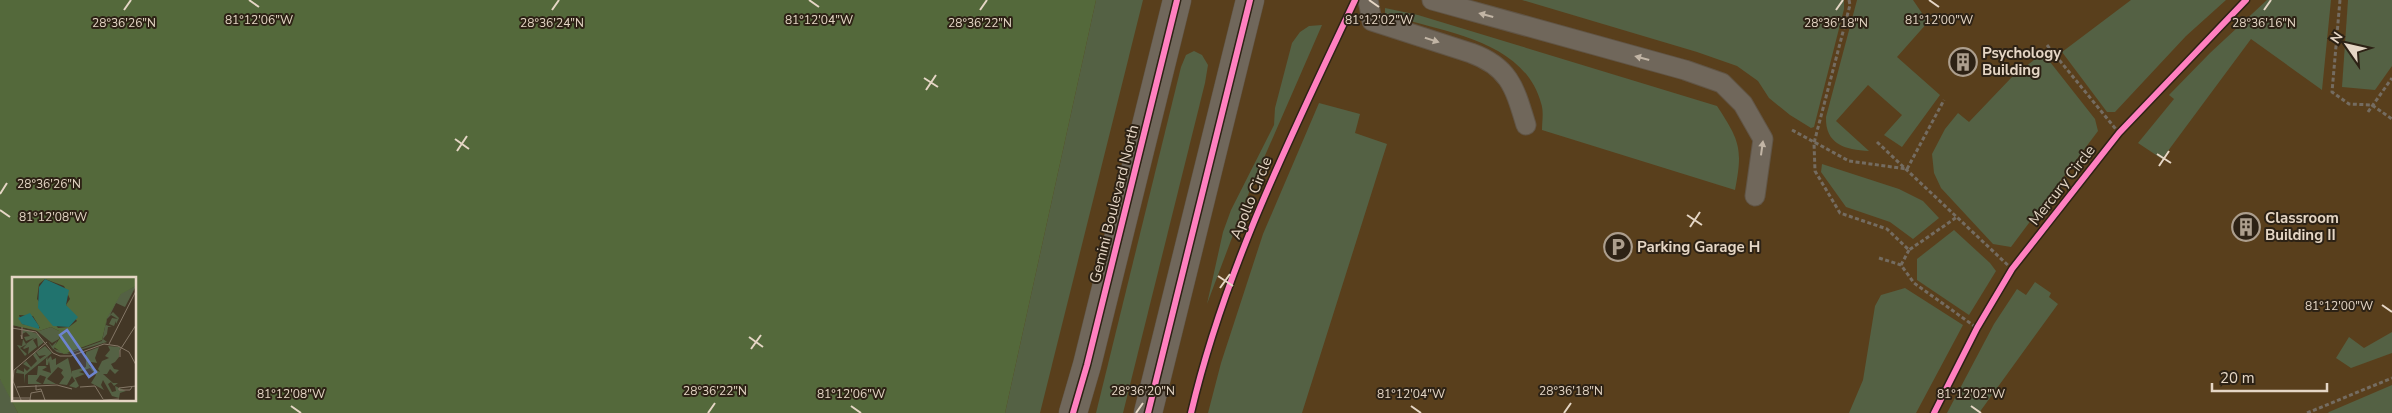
<svg xmlns="http://www.w3.org/2000/svg" width="2392" height="413" font-family="'Nunito Sans',sans-serif">
	<style>
		.built { fill: #593f1c; fill-rule: evenodd }
		.green { fill: #546144 }
		.forest { fill: #54693b; fill-rule: evenodd }
		.lines { fill: none; stroke-linecap: round; stroke-linejoin: round }
		.service-casing { stroke: #615546; stroke-width: 21 }
		.minor-casing { stroke: #615546; stroke-width: 29 }
		.path { stroke: #746c61; stroke-width: 3; stroke-dasharray: 4 2.5; stroke-linecap: butt }
		.service { stroke: #70675b; stroke-width: 19 }
		.minor { stroke: #70675b; stroke-width: 28 }
		.cycleway-casing { stroke: #2d2215; stroke-width: 9 }
		.cycleway { stroke: #ff80c0; stroke-width: 6 }
		.oneway { fill: #c2b5a5 }
		.ticks { fill: none; stroke: #e5d6c5; stroke-width: 2 }
		.labels { text-anchor: middle; stroke-width: 4; stroke-linejoin: round; paint-order: stroke }
		.poi-label { font-size: 15px; font-weight: bold; fill: #e5d6c5; stroke: #2d2215; text-anchor: start }
		.street-label { font-size: 15px; fill: #e5d6c5; stroke: #2d2215 }
		.inset-road { fill: none; stroke: #847766; stroke-width: 1 }
		.view { fill: #6d84d0; fill-opacity: 0.15; stroke: #6d84d0; stroke-width: 2.5 }
		.inset-edge { fill: none; stroke: #e5d6c5; stroke-width: 2.5 }
		.ticks-label { font-size: 12px; text-anchor: middle; fill: #e5d6c5; stroke: #2d2215; stroke-width: 4; stroke-linejoin: round; paint-order: stroke }
	</style>
	<rect width="100%" height="100%" fill="#433726"/>
	<path class="built" d="M0,0H2392V413H0ZM14,278H135V399H14Z"/>
	<g class="green">
		<polygon points="1096,0 1143,0 1040,413 1005,413"/>
		<polygon points="1522,0 1844,0 1844,9 1814,127 1811,128 1790,115 1769,98 1758,81 1737,66 1697,52"/>
		<path d="M1857,0H1913L1928,22L1897,57L1940,95L1902,147L1884,135L1902,115L1868,85L1836,121L1869,151C1845,150 1825,144 1826,117Z"/>
		<polygon points="2131,0 2226,0 2186,36 2115,112 2107,112 2062,52"/>
		<polygon points="2267,0 2331,0 2322,90 2251,39 2162,159 2138,143 2174,99 2169,95 2210,53"/>
		<polygon points="2348,0 2392,0 2392,66 2375,90 2342,87"/>
		<path d="M1385,8L1418,15L1717,106C1740,141 1743,149 1735,190L1542,130C1542,122 1544,111 1541,103C1524,41 1445,32 1392,16L1385,13Z"/>
		<polygon points="1322,25 1250,190 1207,304 1223,232 1231,210 1274,125 1275,108 1292,43 1300,32 1309,26"/>
		<polygon points="1194,51 1202,55 1208,65 1205,83 1123,413 1096,413 1181,67 1186,55"/>
		<polygon points="2043,53 2095,119 2098,131 2011,247 1993,244 1941,188 1934,173 1932,154 1945,129 1958,113 1969,122 2011,78"/>
		<polygon points="1319,103 1360,114 1355,133 1387,144 1302,413 1208,413 1221,363 1263,234"/>
		<polygon points="1822,164 1899,189 1923,201 1939,218 1913,239 1890,222 1846,207 1821,172"/>
		<polygon points="1954,230 1990,263 1996,271 1969,315 1917,280 1917,259"/>
		<polygon points="2035,282 2051,293 2049,297 2058,304 1979,413 1947,413 1994,324 2017,289 2026,295"/>
		<polygon points="1905,288 1963,325 1916,413 1849,413 1863,380 1875,306 1881,295"/>
		<polygon points="2392,332 2392,353 2351,368 2336,358 2349,337 2364,348"/>
		<polygon points="0,379 2,381 18,413 0,413"/>
		<polygon points="2392,385 2392,413 2328,413 2329,412"/>
	</g>
	<path class="forest" d="M0,0H1096L1005,413H18L0,379ZM14,278H135V399H14Z"/>
	<g class="lines">
		<defs>
			<g id="service">
				<path d="M1368,0L1372,21L1471,53C1510,67 1515,89 1526,125"/>
				<polyline points="1432,0 1685,70 1722,83 1743,104 1763,139 1755,196"/>
			</g>
			<g id="minor">
				<polyline points="1073,413 1087,365 1177,0"/>
				<polyline points="1148,413 1250,0"/>
			</g>
		</defs>
		<use href="#service" class="service-casing"/>
		<use href="#minor" class="minor-casing"/>
		<g class="path">
			<polyline points="1849,0 1850,5 1814,143 1815,171 1840,213 1887,229 1909,250 1957,217"/>
			<polyline points="2340,0 2332,92 2349,104 2372,105 2392,119"/>
			<polyline points="2047,45 2119,133"/>
			<polyline points="2368,112 2392,78"/>
			<polyline points="1792,130 1849,161 1907,169 1944,100"/>
			<polyline points="1877,142 2012,269"/>
			<polyline points="1879,258 1901,265 1914,283 1977,328"/>
			<polyline points="1901,265 1909,250"/>
			<polyline points="2307,413 2392,378"/>
		</g>
		<use href="#service" class="service"/>
		<use href="#minor" class="minor"/>
		<defs>
			<g id="cycleway">
				<polyline points="1073,413 1087,365 1177,0"/>
				<polyline points="1148,413 1250,0"/>
				<path d="M1191,413C1225,268 1292,134 1355,0"/>
				<polyline points="1934,413 1977,328 2012,269 2119,133 2246,0"/>
			</g>
		</defs>
		<use href="#cycleway" class="cycleway-casing"/>
		<use href="#cycleway" class="cycleway"/>
	</g>
	<defs><path id="oneway-solid" d="M-6-.8H1V-3.2L6.5 0L1 3.2V.8H-6Z" transform="scale(1.25)"/></defs>
	<g class="oneway">
		<use href="#oneway-solid" transform="translate(1486 15) rotate(-165)"/>
		<use href="#oneway-solid" transform="translate(1432 40) rotate(18)"/>
		<use href="#oneway-solid" transform="translate(1642 58) rotate(-165)"/>
		<use href="#oneway-solid" transform="translate(1762 148) rotate(-82)"/>
	</g>
	<path class="ticks" d="M249,0L259,7M809,0L819,7M1369,0L1379,7M1929,0L1939,7M124,10L131,0M552,10L559,0M980,10L987,0M1836,10L1843,0M2264,10L2271,0M924,78L938,87M926,90L936,75M455,139L469,149M457,151L467,136M2157,154L2171,163M2159,166L2169,151M0,194L7,183M0,210L10,217M1687,215L1702,225M1690,227L1700,212M1218,276L1233,286M1220,288L1230,274M2382,305L2392,312M749,337L763,347M751,349L761,335M291,406L301,413M851,406L861,413M1411,406L1421,413M1971,406L1981,413M708,413L715,403M1136,413L1143,403M1564,413L1571,403"/>
	<defs>
		<symbol id="building-ring" viewBox="-11 -11 22 22"><circle r="9.5" fill="#2d2215" stroke="#ac9e8d" stroke-width="1.5"/><path d="M-4-6H4V6H1V3H-1V6H-4ZM-2.5-4.3h1.7v1.8h-1.7ZM.8-4.3h1.7v1.8H.8ZM-2.5-1h1.7V.8h-1.7ZM.8-1h1.7V.8H.8Z" fill="#ac9e8d"/></symbol>
		<symbol id="parking-ring" viewBox="-11 -11 22 22"><circle r="9.5" fill="#2d2215" stroke="#ac9e8d" stroke-width="1.5"/><path d="M-3.5-5.5H1a3.5 3.5 0 0 1 0 7H-1V5.5H-3.5ZM-1-3.4V-.6H.8a1.4 1.4 0 0 0 0-2.8Z" fill="#ac9e8d"/></symbol>
	</defs>
	<g fill-rule="evenodd">
		<use href="#building-ring" x="1947" y="46" width="32" height="32"/>
		<use href="#building-ring" x="2230" y="211" width="32" height="32"/>
		<use href="#parking-ring" x="1602" y="231" width="32" height="32"/>
	</g>
	<g class="labels">
		<g class="poi-label">
			<text x="1982" y="58">Psychology<tspan x="1982" dy="17">Building</tspan></text>
			<text x="2265" y="223">Classroom<tspan x="2265" dy="17">Building II</tspan></text>
			<text x="1637" y="252">Parking Garage H</text>
		</g>
		<g class="street-label">
			<text transform="translate(2062 185) rotate(-52)" y="5">Mercury Circle</text>
			<text transform="translate(1251 198) rotate(-68)" y="5">Apollo Circle</text>
			<text transform="translate(1114 204) rotate(-76)" y="5">Gemini Boulevard North</text>
		</g>
	</g>
	<g transform="translate(12 277)">
		<rect width="124" height="124" fill="#433726"/>
		<path d="M124,9L113,30L104,26L98,38L101,35L107,41L104,47V44L102,49L97,47L100,41L106,42L99,38L95,42L94,48L100,50H96L95,57L91,62L95,65L55,77L48,76L45,75L40,71L36,64L40,69L45,64L42,72L57,76L90,64L95,40L109,16ZM0,48L14,49L19,50L27,54L39,50L49,55L51,51L47,62L40,66L24,53ZM11,52L26,57L32,65L26,70L25,61L21,63L25,70L16,77L17,70L12,72L11,71L15,67L8,71L15,77L13,79L5,68L10,69L11,62L14,67L22,61L14,64L12,60L18,59L14,55L10,57ZM33,69L40,76L13,98L12,107V97L4,96L5,92L12,95V91L15,94L18,91L11,87L14,84L19,90L25,84L21,78L23,75L28,82L34,78L27,79L24,75ZM96,69L108,70L107,80L103,85L98,82L103,85L99,87L102,92L107,93L103,97L98,92L95,97H91L101,106H106L102,109L99,105L96,107L100,115L104,114L103,109L114,114L108,116L107,121L100,119L91,103L89,108L92,113L79,106L84,98L78,91L67,95L73,97L63,101L67,109L64,111L57,109L63,104L60,99L55,108L47,107L52,100L49,96L51,93L46,90L35,102L44,107H31L34,100L28,98L24,104L30,107H16V98H25L26,89H33L35,90L30,93L39,96L37,84L36,88H34V82L36,80L35,83L39,79L40,83L44,81V88L56,81L60,97V94L74,90V75L87,70L83,81L85,86L79,85L77,89L88,95L86,92L90,84L97,81L93,79L98,73Z" fill="#546144"/>
		<path d="M0,0H124V9L109,17L95,41L90,63L52,77L42,70L48,61L47,54L39,50L27,54L0,48ZM33,2L52,9L58,22L54,28L65,44L57,50L46,51L25,22L27,7ZM7,38L21,39L28,51L10,47Z" fill="#54693b" fill-rule="evenodd"/>
		<path d="M33,2L57,13L54,28L66,40L57,50L41,49L26,31L27,10ZM18,36L27,49V52L10,47L6,41Z" fill="#21736e"/>
		<path class="inset-road" d="M0,51L24,55L41,76L48,79H59L92,67L106,69L117,75L124,88M9,58L10,62V50M97,67L124,14M108,80V73L124,48M24,108V113L29,112L33,123M5,110L45,108L60,112M68,110L83,109L91,122M120,110L118,113H107V111L124,109M0,121H18M9,123L1,104L2,93L35,65M18,123L19,116L30,114M91,123L107,122"/>
		<path class="view" d="M55,53L84,95L77,100L48,58Z"/>
		<rect width="124" height="124" class="inset-edge"/>
	</g>
	<g class="ticks-label">
		<text x="259" y="24">81°12'06"W</text>
		<text x="1939" y="24">81°12'00"W</text>
		<text x="819" y="24">81°12'04"W</text>
		<text x="1379" y="24">81°12'02"W</text>
		<text x="124" y="27">28°36'26"N</text>
		<text x="552" y="27">28°36'24"N</text>
		<text x="980" y="27">28°36'22"N</text>
		<text x="1836" y="27">28°36'18"N</text>
		<text x="2264" y="27">28°36'16"N</text>
		<text x="49" y="188">28°36'26"N</text>
		<text x="53" y="221">81°12'08"W</text>
		<text x="2339" y="310">81°12'00"W</text>
		<text x="715" y="395">28°36'22"N</text>
		<text x="1143" y="395">28°36'20"N</text>
		<text x="1571" y="395">28°36'18"N</text>
		<text x="291" y="398">81°12'08"W</text>
		<text x="851" y="398">81°12'06"W</text>
		<text x="1411" y="398">81°12'04"W</text>
		<text x="1971" y="398">81°12'02"W</text>
	</g>
	<g transform="translate(2347 45) rotate(304)" stroke="#2d2215" stroke-width="4" paint-order="stroke">
	<path d="M0-4L9 19L0 12L-9 19Z" fill="#e5d6c5"/>
	<text y="-8" font-size="14" font-weight="bold" text-anchor="middle" fill="#e5d6c5">N</text>
	</g>
	<path d="M2212 383v8h115v-8" fill="none" stroke="#e5d6c5" stroke-width="2.5"/>
	<text x="2220" y="383" font-size="15" fill="#e5d6c5" stroke="#2d2215" stroke-width="4" paint-order="stroke">20 m</text>
</svg>
